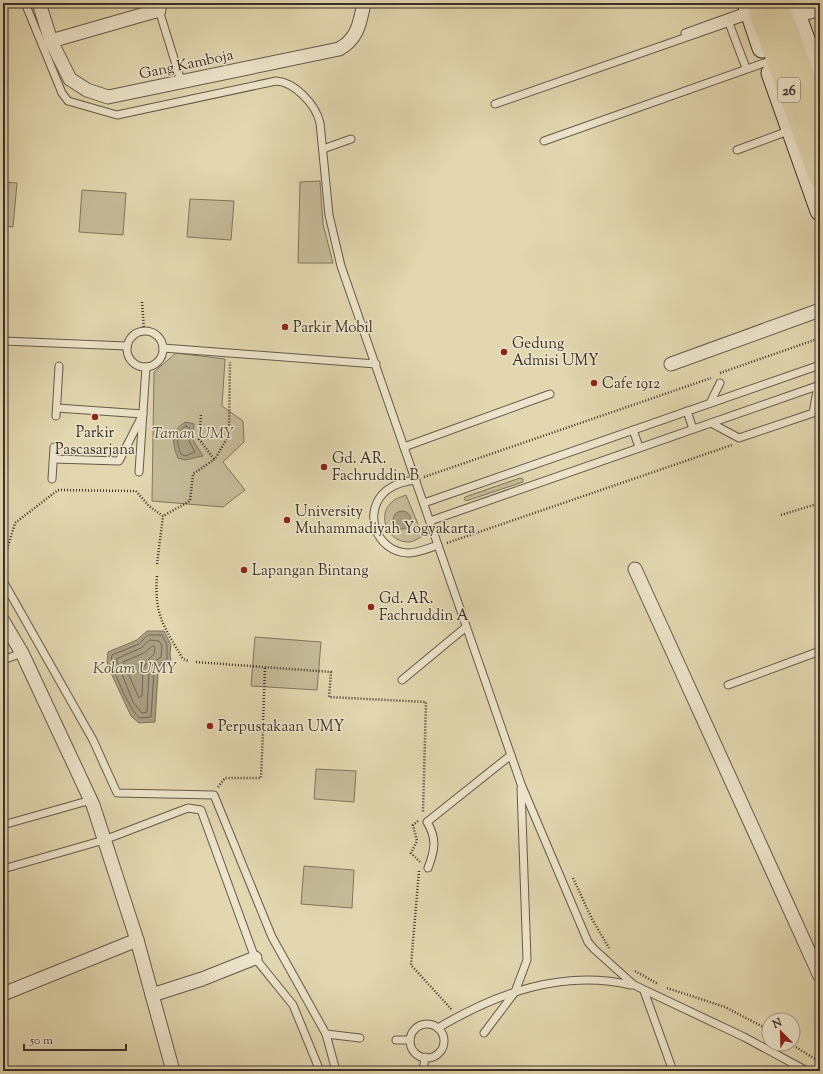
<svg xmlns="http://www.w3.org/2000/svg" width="823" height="1074" font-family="'Sorts Mill Goudy',serif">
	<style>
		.green { fill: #c5bb98; stroke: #807660 }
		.water { fill: #a99e81; stroke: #7d725d }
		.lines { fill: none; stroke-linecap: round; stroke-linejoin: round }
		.shore { stroke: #726754; stroke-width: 1 }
		.lane-casing { stroke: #645a49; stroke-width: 9 }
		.street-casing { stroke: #645a49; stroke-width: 15 }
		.secondary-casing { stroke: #3a3027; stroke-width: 21 }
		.highway-casing { stroke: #3a3027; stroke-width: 24 }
		.path { stroke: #3a3027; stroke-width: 2.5; stroke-dasharray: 1 2; stroke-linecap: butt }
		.lane { stroke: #ece5cb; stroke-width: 7 }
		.street { stroke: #ece5cb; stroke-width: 13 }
		.secondary { stroke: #ece5cb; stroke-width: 19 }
		.highway { stroke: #e2d7af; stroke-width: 22 }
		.poi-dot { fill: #8f2418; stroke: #ece5cb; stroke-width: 1.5 }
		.labels { text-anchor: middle; stroke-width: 3; stroke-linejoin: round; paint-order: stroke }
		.shield { fill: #ece5cb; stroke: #6f6658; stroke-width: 1 }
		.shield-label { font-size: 14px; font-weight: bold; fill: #3a3027 }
		.street-label { font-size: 15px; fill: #3a3027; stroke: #ece5cb }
		.poi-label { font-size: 15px; fill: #3a3027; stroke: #ece5cb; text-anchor: start }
		.park-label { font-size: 15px; font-style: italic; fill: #564c3e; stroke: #ece5cb }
		.water-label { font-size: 16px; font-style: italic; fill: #564c3e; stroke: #ece5cb }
	</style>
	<rect width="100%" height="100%" fill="#e2d7af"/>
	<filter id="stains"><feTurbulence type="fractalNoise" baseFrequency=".005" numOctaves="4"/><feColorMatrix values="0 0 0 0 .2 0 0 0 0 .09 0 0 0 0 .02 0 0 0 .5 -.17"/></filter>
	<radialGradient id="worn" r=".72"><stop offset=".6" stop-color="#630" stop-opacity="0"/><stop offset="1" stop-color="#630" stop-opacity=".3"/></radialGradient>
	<g class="green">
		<polygon points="320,181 323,224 333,263 298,263 300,182"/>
		<polygon points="3,182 17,183 13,227 3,226"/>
		<polygon points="82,190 126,193 123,235 79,232"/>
		<polygon points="190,199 234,201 231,240 187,237"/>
		<polygon points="176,353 225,359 222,406 243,421 244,442 223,462 245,490 223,507 152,501 154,372"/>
		<polygon points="520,478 523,479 523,482 466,501 464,499 465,497"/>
		<path d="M406,495L423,536C419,538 413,542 409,542C388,543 376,515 392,502C395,498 402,497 406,495Z"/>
		<polygon points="255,637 321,642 317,690 251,686"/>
		<polygon points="316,769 356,771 354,802 314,799"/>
		<polygon points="304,866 354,870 352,908 301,904"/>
	</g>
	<g class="water">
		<path d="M186,422L194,424L193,440L203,456L185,460L178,458C172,444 170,430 186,422Z"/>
		<circle cx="402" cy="520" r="9"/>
		<path d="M147,631H164L171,645L170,654L171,661C167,666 161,668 158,673L155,722L139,723L131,716L110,671L107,662L108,652L137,640Z"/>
	</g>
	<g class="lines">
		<g class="shore">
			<path d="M186,426L190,428L189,441L195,452L185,456L181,454C177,444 174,433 186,426Z"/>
			<path d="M148,635H162L167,645V659L158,666L154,672L151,717L140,718C131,713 114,673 111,661L112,655L139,644Z"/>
			<polygon points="150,640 159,641 162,646 161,657 154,662 149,671 147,712 142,713 133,702 116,659 141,648"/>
			<polygon points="153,646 155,647 154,654 149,659 143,669 142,696 139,698 123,662 144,653"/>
		</g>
		<defs>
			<g id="lane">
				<path d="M25,3L62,93L68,101L117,115L276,81C295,82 316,105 320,123L329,215L341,266L521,784L588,942L594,949L634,985L744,1037L807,1071"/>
				<polyline points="159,10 181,81"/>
				<polyline points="729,23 746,68"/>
				<polyline points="685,33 749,10"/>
				<polyline points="495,104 750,15"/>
				<polyline points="544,141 767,62"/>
				<polyline points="323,149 351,139"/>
				<polyline points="737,150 791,130"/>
				<circle cx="145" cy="349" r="18"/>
				<polyline points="3,341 127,346"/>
				<polyline points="163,348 376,364"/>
				<polyline points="710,403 720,383"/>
				<polyline points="687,411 693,429"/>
				<polyline points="56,416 59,366"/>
				<polyline points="711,423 739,438 813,413 818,385"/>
				<polyline points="633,430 639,447"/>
				<polyline points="404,447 550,394"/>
				<polyline points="54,459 119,461 143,414 57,408"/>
				<polyline points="139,472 146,367"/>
				<polyline points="52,479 54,447"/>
				<path d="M416,480C406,481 395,484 387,490C361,511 376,552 408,553C418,553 429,548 438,545"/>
				<polyline points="424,503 820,365"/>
				<polyline points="430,521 820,385"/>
				<polyline points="3,581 93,740 117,793 214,795 272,937 326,1034 336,1071"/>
				<polyline points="3,660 22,653"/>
				<polyline points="402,680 466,627"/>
				<polyline points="728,685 820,651"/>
				<polyline points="3,825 91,800"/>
				<path d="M428,868C435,850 437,838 427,822L511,755"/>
				<polyline points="3,869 104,840 188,808 201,810 255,958 293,1005 320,1071"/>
				<polyline points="644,991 673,1071"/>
				<circle cx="427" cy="1041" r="17"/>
				<path d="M438,1028C497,993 563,969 631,985"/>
				<polyline points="484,1033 515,992 527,960 521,788"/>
				<polyline points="326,1034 360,1038"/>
				<polyline points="396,1040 410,1040"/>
				<polyline points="423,1071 425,1057"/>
			</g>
			<g id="street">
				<path d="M39,3L51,41L70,79L87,90L108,97L339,49C358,39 360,22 364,3"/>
				<polyline points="796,16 820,9"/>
				<polyline points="51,41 159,10 159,3"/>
				<polyline points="671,364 820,310"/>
				<polyline points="635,569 820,976"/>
				<polyline points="3,621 22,653 93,805 137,940 173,1071"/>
				<polyline points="3,994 137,940"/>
				<polyline points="152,995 202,979 255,958"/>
			</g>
			<g id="secondary">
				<polyline points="747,3 762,48"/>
				<polyline points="792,3 820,81"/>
				<polyline points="771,73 820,211"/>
			</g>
			<g id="highway">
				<polyline points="757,3 820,177"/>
				<polyline points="777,3 820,122"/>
			</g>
		</defs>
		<use href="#lane" class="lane-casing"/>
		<use href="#street" class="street-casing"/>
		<use href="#secondary" class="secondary-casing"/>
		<use href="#highway" class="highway-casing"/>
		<g class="path">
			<polyline points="142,302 144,330"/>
			<polyline points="720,373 820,338"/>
			<polyline points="201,415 199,439 214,459"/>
			<polyline points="424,477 711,378"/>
			<polyline points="781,515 820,503"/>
			<polyline points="447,543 732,445"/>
			<polyline points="3,563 15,523 58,490 136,491 149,506 163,516 190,501 193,474 215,459 229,435 230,362"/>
			<polyline points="157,564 163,516"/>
			<path d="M157,576C154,615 164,627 183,659L188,661"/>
			<polyline points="196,662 331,672 329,697 426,702 423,812"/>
			<polyline points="263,723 265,667"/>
			<polyline points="218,787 225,778 261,778 263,730"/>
			<polyline points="418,821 413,825 417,841 411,853 420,862"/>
			<polyline points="419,871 411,965 452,1010"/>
			<polyline points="573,878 592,919 609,948"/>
			<polyline points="635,971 658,984"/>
			<polyline points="667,988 725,1007 769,1030"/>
			<polyline points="791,1044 820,1062"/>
		</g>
		<use href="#lane" class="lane"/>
		<use href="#street" class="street"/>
		<use href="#secondary" class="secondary"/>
		<use href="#highway" class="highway"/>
	</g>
	<g class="poi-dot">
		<circle cx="285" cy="327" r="4"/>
		<circle cx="504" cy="352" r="4"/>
		<circle cx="594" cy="383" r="4"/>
		<circle cx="95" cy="417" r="4"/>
		<circle cx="324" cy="467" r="4"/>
		<circle cx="287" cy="520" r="4"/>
		<circle cx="244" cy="570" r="4"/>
		<circle cx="371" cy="607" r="4"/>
		<circle cx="210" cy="726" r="4"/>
	</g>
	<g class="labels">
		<rect class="shield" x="778" y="78" width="22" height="24" rx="3"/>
		<g class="shield-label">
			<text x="789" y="95">26</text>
		</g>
		<g class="street-label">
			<text transform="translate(186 64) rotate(-12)" y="5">Gang Kamboja</text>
		</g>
		<g class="poi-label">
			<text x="293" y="332">Parkir Mobil</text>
			<text x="512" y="348">Gedung<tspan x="512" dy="17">Admisi UMY</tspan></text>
			<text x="602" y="388">Cafe 1912</text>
			<text x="95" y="437" text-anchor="middle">Parkir<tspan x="95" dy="17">Pascasarjana</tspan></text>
			<text x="332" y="463">Gd. AR.<tspan x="332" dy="17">Fachruddin B</tspan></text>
			<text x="295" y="516">University<tspan x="295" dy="17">Muhammadiyah Yogyakarta</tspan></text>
			<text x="252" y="575">Lapangan Bintang</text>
			<text x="379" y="603">Gd. AR.<tspan x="379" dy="17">Fachruddin A</tspan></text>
			<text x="218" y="731">Perpustakaan UMY</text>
		</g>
		<g class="park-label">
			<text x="193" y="438">Taman UMY</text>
		</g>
		<g class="water-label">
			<text x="135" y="673">Kolam UMY</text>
		</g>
	</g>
	<rect width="823" height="1074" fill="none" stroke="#e2d7af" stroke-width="16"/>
	<rect x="4" y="4" width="815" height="1066" fill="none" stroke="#3a3027" stroke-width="2"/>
	<rect x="8" y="8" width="807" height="1058" fill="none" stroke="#3a3027"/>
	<g transform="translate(781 1032) rotate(337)"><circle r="19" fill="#ece5cb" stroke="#a59d89"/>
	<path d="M0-3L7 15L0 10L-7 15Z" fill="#8f2418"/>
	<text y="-6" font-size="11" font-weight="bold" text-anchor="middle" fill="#3a3027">N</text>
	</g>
	<path d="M24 1044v6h102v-6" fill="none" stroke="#3a3027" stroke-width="2"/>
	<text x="30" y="1044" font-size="12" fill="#3a3027" stroke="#ece5cb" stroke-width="3" paint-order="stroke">50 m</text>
	<rect width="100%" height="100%" filter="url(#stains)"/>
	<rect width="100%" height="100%" fill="url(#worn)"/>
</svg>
